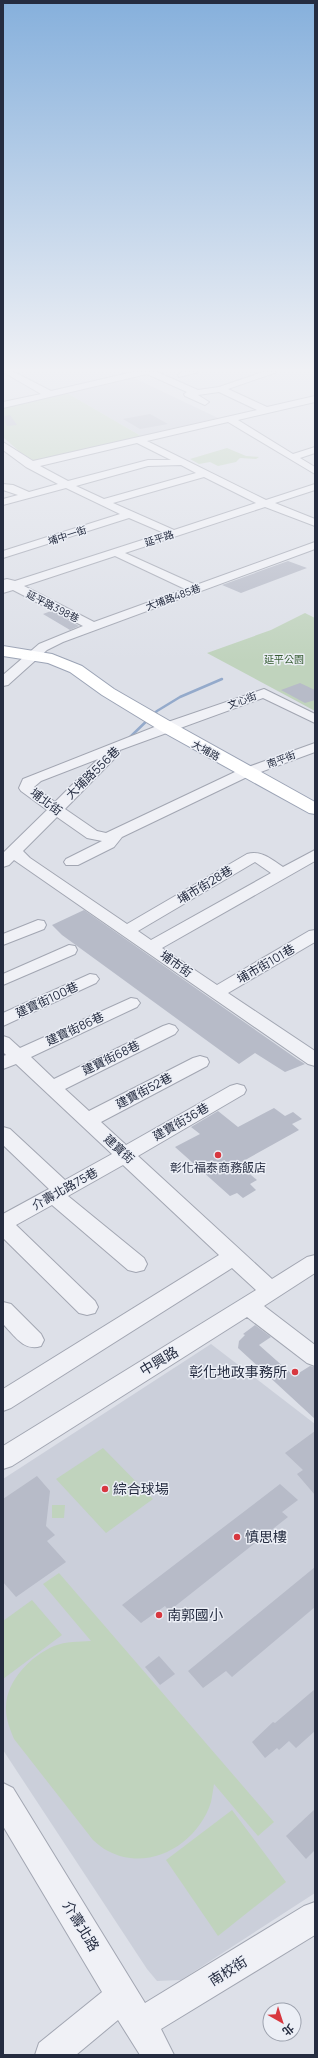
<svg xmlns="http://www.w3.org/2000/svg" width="318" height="2058" font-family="Manrope,'Noto Sans TC',sans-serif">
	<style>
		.built { fill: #cbcfda }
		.green { fill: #c0d3bd }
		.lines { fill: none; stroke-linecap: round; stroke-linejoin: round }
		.stream { stroke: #94aacb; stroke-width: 2.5 }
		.building { fill: #b7bbc8 }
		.minor-casing { stroke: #a2a6b2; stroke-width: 2 }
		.major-casing { stroke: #9ba3b5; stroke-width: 2 }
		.minor { fill: #f0f1f6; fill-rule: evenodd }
		.major { fill: #fff; fill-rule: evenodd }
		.poi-dot { fill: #d8373f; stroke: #eceff6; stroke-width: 1.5 }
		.labels { text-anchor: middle; stroke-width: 3; stroke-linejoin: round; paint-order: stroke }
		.far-street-label { font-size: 10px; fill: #252c40; stroke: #eceff6 }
		.far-park-label { font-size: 10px; fill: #355c31; stroke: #eceff6 }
		.street-label { font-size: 12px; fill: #252c40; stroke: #eceff6 }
		.poi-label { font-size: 12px; fill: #252c40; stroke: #eceff6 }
		.near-street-label { font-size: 14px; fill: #252c40; stroke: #eceff6 }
		.near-poi-label { font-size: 14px; fill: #252c40; stroke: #eceff6; text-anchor: start }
	</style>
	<rect width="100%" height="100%" fill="#dde0e8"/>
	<g class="built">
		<polygon points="134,378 218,418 141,436 67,393"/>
		<polygon points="211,1344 315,1424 315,1893 181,1980 157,1981 147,1969 3,1750 3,1479"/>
	</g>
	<g class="green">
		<polygon points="67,393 141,436 33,461 21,453 3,437 3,407"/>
		<polygon points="227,448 246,456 259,457 256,459 240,458 236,462 218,466 210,462 199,464 190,459"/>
		<polygon points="305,613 315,618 315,711 207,653 271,630"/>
		<polygon points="103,1448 153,1499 106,1533 56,1479"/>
		<polygon points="52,1505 65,1505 64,1518 52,1518"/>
		<path d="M59,1573L274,1822L258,1836L214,1784C213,1790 212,1797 211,1802C198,1844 149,1873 108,1851C103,1849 98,1844 93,1840L14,1739C10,1729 5,1717 6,1706C7,1680 31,1656 54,1646C66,1641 79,1642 91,1641L43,1584Z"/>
		<polygon points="32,1600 62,1635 3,1679 3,1621"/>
		<polygon points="232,1810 286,1882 218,1936 166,1860"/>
	</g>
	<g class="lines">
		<polyline class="stream" points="128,739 157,711 180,697 222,679"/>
	</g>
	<g class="building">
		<polygon points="150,414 168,424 140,429 123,419"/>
		<polygon points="10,415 17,425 7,426 3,416"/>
		<polygon points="288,561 307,568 241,593 222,585"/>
		<polygon points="51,611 79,626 70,630 43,614"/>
		<polygon points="300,683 315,690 315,700 305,703 281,690"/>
		<polygon points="84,910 297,1059 305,1064 285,1072 255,1053 239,1064 62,935 52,925"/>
		<polygon points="274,1108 285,1116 293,1112 302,1119 292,1124 299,1130 238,1164 257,1180 250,1184 256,1190 243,1198 237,1193 230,1196 175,1147 200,1134 191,1127 218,1111 238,1127"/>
		<polygon points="255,1325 271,1337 259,1345 294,1376 310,1366 315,1367 315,1419 238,1348 239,1341 245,1335 243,1334"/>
		<polygon points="315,1431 315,1495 297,1474 303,1470 285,1453"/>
		<polygon points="37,1476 50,1491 46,1526 55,1535 47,1541 66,1562 16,1597 3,1582 3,1499"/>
		<polygon points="280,1484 298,1500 282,1512 288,1517 169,1611 165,1606 141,1623 122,1605"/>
		<polygon points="315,1567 315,1607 232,1677 226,1671 203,1688 188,1671"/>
		<polygon points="159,1656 175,1674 160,1685 145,1667"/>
		<polygon points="315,1689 315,1731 296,1748 289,1741 279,1750 277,1748 265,1758 252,1742 273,1722 275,1723"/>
		<polygon points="315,1809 315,1850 306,1859 286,1836"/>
	</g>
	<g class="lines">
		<defs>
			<g id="minor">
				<path d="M3,372H14L51,391L133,372H157L198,390L219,387L263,372H277L228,389L267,407L315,396V402L238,420L293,454L315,447V453L300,458L315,467V474L228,422L147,441L266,500L315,484V490L275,503L315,519V526L265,507L125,553L196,585L315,542V549L63,642L47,650L8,685L3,686V675L39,644L83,626L13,590L3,593V580L7,579L15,581L164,533L129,518L3,558V551L120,514L66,488L3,505V499L18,495L3,490V484L13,485L29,492L58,484L26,467L3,450V442L33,461L257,410L219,392L198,395L209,402L205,405L185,396L184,394L187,392L147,374L3,408V402L41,394ZM137,443L171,460H148L68,481L40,466ZM181,465L196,473L104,499L76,486L148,466ZM204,477L256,503L174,530L113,503ZM115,556L185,589L94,622L24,586Z"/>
				<polygon points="182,372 199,372 179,377 178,375"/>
				<path d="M264,689L315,714V723L263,698L120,750L119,754L65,809L97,831L106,833L237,771L315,743V752L247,777L122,837L114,847L78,865H66L64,862L66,859L102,841L87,838L57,817L23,851L30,858L127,924L247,854C261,850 271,859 283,867L315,850V861L162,948L217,985L309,931L315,930V942L228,993L315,1051V1066L308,1064L14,860L9,865L3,867V853L47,810L21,791L19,788L23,779L162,724ZM98,759L55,802L34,787L41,781ZM255,862L271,873L151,940L138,931Z"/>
				<polygon points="38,920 44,921 46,925 44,929 3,945 3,934"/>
				<polygon points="69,945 75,946 77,950 75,954 3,985 3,974"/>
				<polygon points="90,974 96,975 99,979 96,983 3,1026 3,1013"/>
				<polygon points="131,998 137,999 140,1003 137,1007 31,1057 54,1079 163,1026 169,1024 175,1026 178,1030 175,1034 65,1089 89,1111 193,1058 200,1056 207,1058 209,1062 207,1066 101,1122 126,1145 230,1086 237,1084 244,1086 246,1090 244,1094 138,1156 272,1279 307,1257 315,1255 315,1273 264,1306 315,1345 315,1366 307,1363 247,1317 12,1466 3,1469 3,1446 256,1290 232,1268 11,1408 3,1411 3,1389 219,1255 123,1165 68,1196 144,1258 147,1264 144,1270 136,1272 128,1270 52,1205 16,1225 95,1301 98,1307 95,1313 87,1315 79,1313 3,1238 3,1214 49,1189 3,1145 3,1127 10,1129 65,1180 112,1154 16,1064 3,1069 3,1056 6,1055 3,1052 3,1036 9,1038 20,1048"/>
				<path d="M3,1302L11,1304L41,1334L44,1340L41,1346C24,1352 14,1335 3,1324Z"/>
				<polygon points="3,1783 13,1788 145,2003 304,1906 315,1902 315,1935 161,2029 174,2055 140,2055 118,2020 76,2055 35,2055 39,2043 102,1992 3,1826"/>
			</g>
			<polygon id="major" points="3,646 52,654 82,666 114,689 173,723 315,802 315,814 309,813 161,731 102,695 70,672 48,663 3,656"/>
		</defs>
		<use href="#minor" class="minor-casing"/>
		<use href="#major" class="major-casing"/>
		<use href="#minor" class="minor"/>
		<use href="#major" class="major"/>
	</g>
	<linearGradient id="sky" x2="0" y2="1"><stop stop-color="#86b0dc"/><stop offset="0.56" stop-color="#f0f1f5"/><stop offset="1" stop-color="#f0f1f5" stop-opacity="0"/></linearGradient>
	<rect width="318" height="661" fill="url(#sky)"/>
	<g class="poi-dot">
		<circle cx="218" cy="1155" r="4"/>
		<circle cx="295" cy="1372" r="4"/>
		<circle cx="105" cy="1489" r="4"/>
		<circle cx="237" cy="1537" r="4"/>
		<circle cx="159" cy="1615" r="4"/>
	</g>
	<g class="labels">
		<g class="far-street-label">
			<text transform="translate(67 535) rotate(-18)" y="4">埔中一街</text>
			<text transform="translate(159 538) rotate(-18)" y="4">延平路</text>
			<text transform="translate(173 597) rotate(-20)" y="4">大埔路485巷</text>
			<text transform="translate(53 606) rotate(27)" y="4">延平路398巷</text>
			<text transform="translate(242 700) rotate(-20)" y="4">文心街</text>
			<text transform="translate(206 750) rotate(29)" y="4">大埔路</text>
			<text transform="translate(281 759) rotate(-21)" y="4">南平街</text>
		</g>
		<g class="far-park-label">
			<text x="284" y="663">延平公園</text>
		</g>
		<g class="street-label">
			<text transform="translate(93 773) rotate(-44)" y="4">大埔路556巷</text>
			<text transform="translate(46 802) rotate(37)" y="4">埔北街</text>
			<text transform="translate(205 885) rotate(-31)" y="4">埔市街28巷</text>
			<text transform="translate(176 964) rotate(35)" y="4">埔市街</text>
			<text transform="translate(266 964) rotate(-30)" y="4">埔市街101巷</text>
			<text transform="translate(47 1000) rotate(-25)" y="4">建寶街100巷</text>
			<text transform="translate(75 1029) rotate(-25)" y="4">建寶街86巷</text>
			<text transform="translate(111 1058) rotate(-26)" y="4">建寶街68巷</text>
			<text transform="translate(144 1091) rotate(-28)" y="4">建寶街52巷</text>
			<text transform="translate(181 1122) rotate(-30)" y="4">建寶街36巷</text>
			<text transform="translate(119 1149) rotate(42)" y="4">建寶街</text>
			<text transform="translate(65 1189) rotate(-29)" y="4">介壽北路75巷</text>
		</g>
		<g class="poi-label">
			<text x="218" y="1172">彰化福泰商務飯店</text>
		</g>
		<g class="near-street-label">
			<text transform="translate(159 1361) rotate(-31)" y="5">中興路</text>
			<text transform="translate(81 1926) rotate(59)" y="5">介壽北路</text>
			<text transform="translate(228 1971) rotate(-32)" y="5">南校街</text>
		</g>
		<g class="near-poi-label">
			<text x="287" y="1377" text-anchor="end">彰化地政事務所</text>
			<text x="113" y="1494">綜合球場</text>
			<text x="245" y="1542">慎思樓</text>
			<text x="167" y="1620">南郭國小</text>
		</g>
	</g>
	<rect width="318" height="2058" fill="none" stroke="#252c40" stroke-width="8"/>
	<g transform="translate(282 2022) rotate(141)"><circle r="19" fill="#eceff6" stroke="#9ca1ad"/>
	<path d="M0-3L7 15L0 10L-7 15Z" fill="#d8373f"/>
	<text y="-6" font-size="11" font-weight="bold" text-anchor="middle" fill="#252c40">北</text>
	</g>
</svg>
